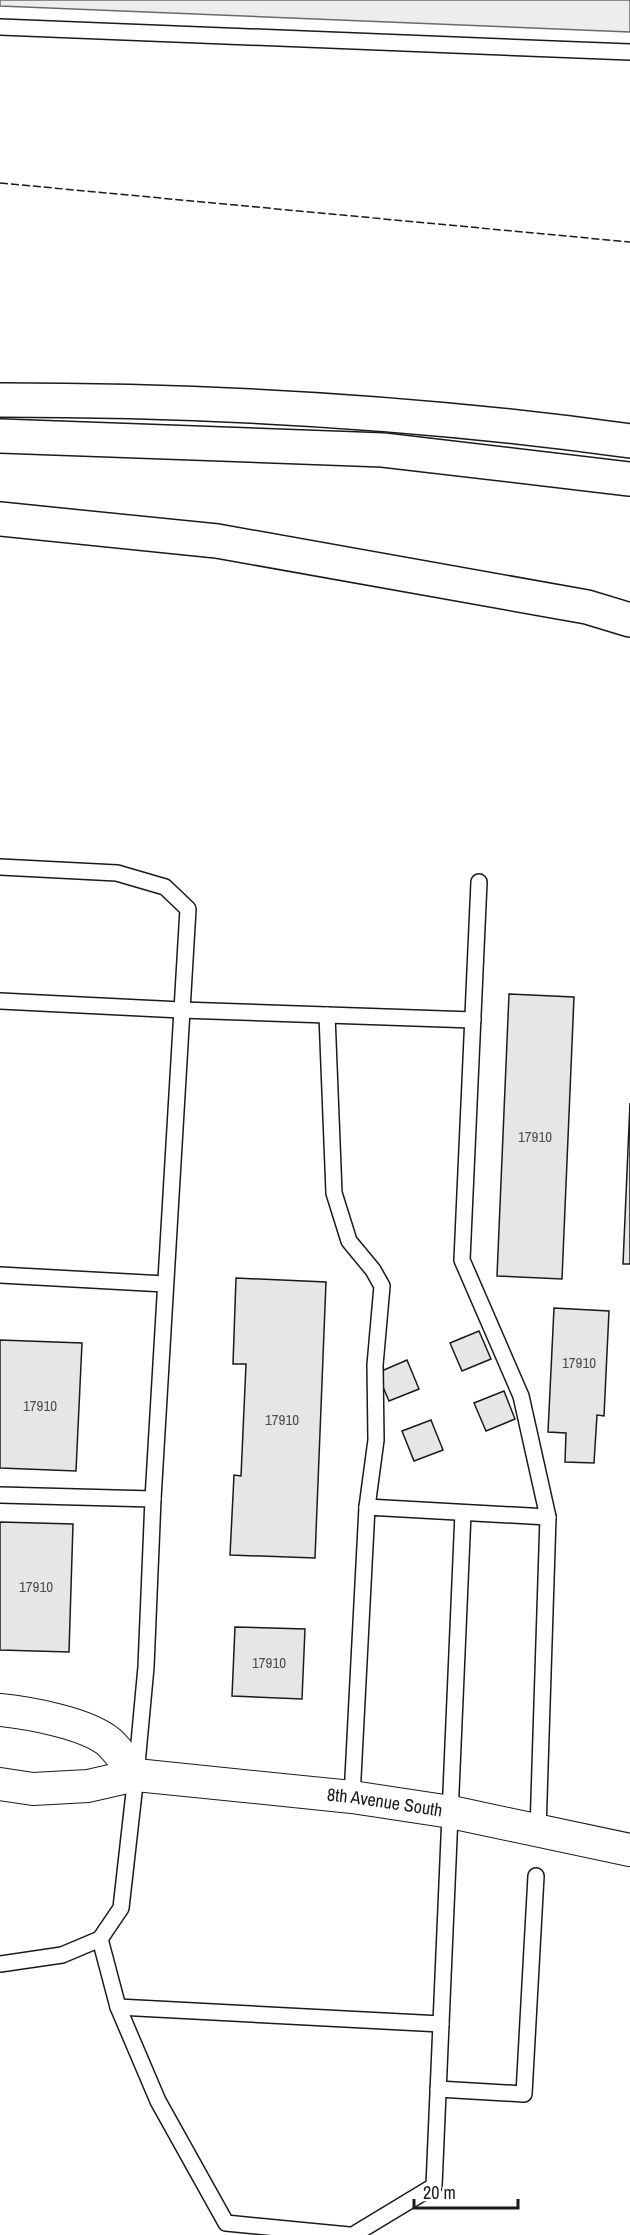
<svg xmlns="http://www.w3.org/2000/svg" width="630" height="2235" font-family="'Archivo Narrow',sans-serif">
	<style>
		.built { fill: #ededed; stroke: #6a6a6a; stroke-width: 1.5 }
		.building { fill: #e6e6e6; stroke: #1a1a1a; stroke-width: 1.5 }
		.lines { fill: none; stroke-linecap: round; stroke-linejoin: round }
		.service-casing { stroke: #1a1a1a; stroke-width: 18 }
		.minor-casing { stroke: #1a1a1a; stroke-width: 34 }
		.motorway-casing { stroke: #1a1a1a; stroke-width: 36 }
		.service { stroke: #fff; stroke-width: 15 }
		.minor { stroke: #fff; stroke-width: 32 }
		.motorway { stroke: #fff; stroke-width: 33 }
		.fence { stroke: #1a1a1a; stroke-width: 1.5; stroke-dasharray: 8 3; stroke-linecap: butt }
		.labels { text-anchor: middle; stroke-width: 4.5; stroke-linejoin: round; paint-order: stroke }
		.number-label { font-size: 15px; fill: #4d4d4d }
		.street-label { font-size: 18px; fill: #1a1a1a; stroke: #fff }
	</style>
	<rect width="100%" height="100%" fill="#fff"/>
	<polygon class="built" points="0,0 630,0 630,32 0,6"/>
	<g class="building">
		<polygon points="509,994 574,997 562,1279 497,1276"/>
		<polygon points="630,1103 630,1264 623,1264"/>
		<polygon points="236,1278 326,1282 315,1558 230,1555 234,1475 241,1476 246,1364 233,1364"/>
		<polygon points="554,1308 609,1311 604,1416 597,1415 594,1463 565,1462 566,1433 548,1432"/>
		<polygon points="479,1331 491,1359 462,1371 450,1343"/>
		<polygon points="0,1340 82,1343 76,1471 0,1468"/>
		<polygon points="407,1360 419,1389 389,1401 377,1373"/>
		<polygon points="504,1391 515,1419 486,1431 474,1403"/>
		<polygon points="431,1420 443,1450 414,1461 402,1431"/>
		<polygon points="0,1522 73,1524 69,1652 0,1650"/>
		<polygon points="235,1627 305,1629 302,1699 232,1696"/>
	</g>
	<g class="lines">
		<defs>
			<g id="service">
				<polyline points="0,27 630,52"/>
				<polyline points="0,867 117,873 165,887 188,909 153,1499 146,1667 136,1775 121,1908 100,1939 62,1955 0,1964"/>
				<polyline points="479,882 462,1260 521,1396 548,1517 538,1830"/>
				<polyline points="0,1001 181,1010 473,1020"/>
				<polyline points="327,1015 334,1193 349,1241 373,1270 382,1286 375,1365 376,1440 367,1507"/>
				<polyline points="0,1275 165,1284"/>
				<polyline points="0,1495 153,1499"/>
				<polyline points="352,1797 367,1507 548,1517"/>
				<polyline points="100,1939 118,2007 158,2101 226,2223 349,2235"/>
				<polyline points="118,2007 441,2024"/>
				<polyline points="438,2089 524,2094 536,1876"/>
				<polyline points="353,2235 434,2186 463,1513"/>
			</g>
			<g id="minor">
				<path d="M0,1710C29,1713 86,1723 109,1742C119,1751 127,1764 136,1775"/>
				<path id="s1" d="M0,1784L33,1789L88,1786L136,1775L352,1797L451,1812L630,1850"/>
			</g>
			<g id="motorway">
				<path d="M0,400C210,400 422,412 630,441"/>
				<polyline points="0,436 383,450 630,479"/>
				<polyline points="0,519 217,541 587,607 630,620"/>
			</g>
		</defs>
		<use href="#service" class="service-casing"/>
		<use href="#minor" class="minor-casing"/>
		<use href="#motorway" class="motorway-casing"/>
		<use href="#service" class="service"/>
		<use href="#minor" class="minor"/>
		<use href="#motorway" class="motorway"/>
		<polyline class="fence" points="0,183 630,242"/>
	</g>
	<g class="labels">
		<g class="number-label">
			<text x="535" y="1142">17910</text>
			<text x="579" y="1368">17910</text>
			<text x="40" y="1411">17910</text>
			<text x="282" y="1425">17910</text>
			<text x="36" y="1592">17910</text>
			<text x="269" y="1668">17910</text>
		</g>
		<g class="street-label">
			<text dy="6" stroke="none"><textPath href="#s1" startOffset="388">8th Avenue South</textPath></text>
		</g>
	</g>
	<path d="M414 2199v9h104v-9" fill="none" stroke="#1a1a1a" stroke-width="3"/>
	<text x="423" y="2199" font-size="18" fill="#1a1a1a" stroke="#ffffff" stroke-width="4.5" paint-order="stroke">20 m</text>
</svg>
